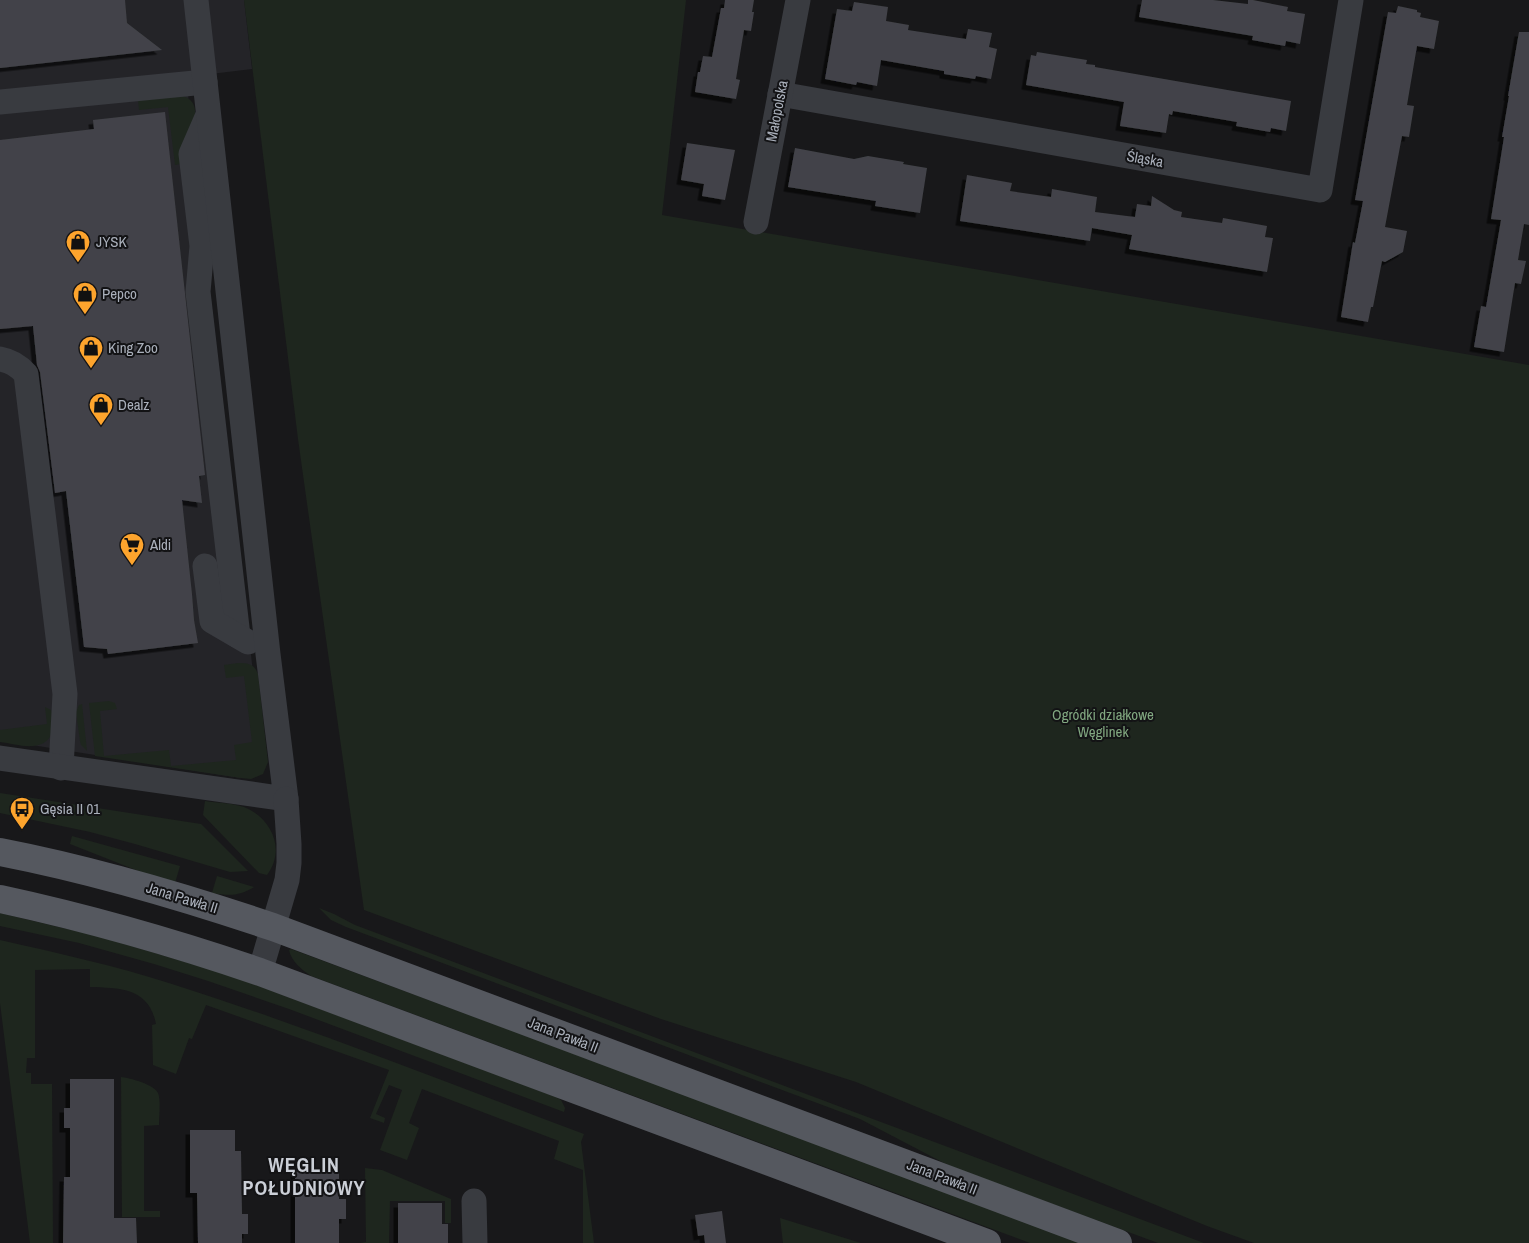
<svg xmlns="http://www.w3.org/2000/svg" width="1529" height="1243" font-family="'Archivo Narrow',sans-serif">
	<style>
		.built { fill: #242428 }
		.green { fill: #1e261e }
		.building { fill: #424348; filter: url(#shadow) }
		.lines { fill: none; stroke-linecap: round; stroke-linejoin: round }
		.minor { stroke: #393b40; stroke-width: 25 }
		.major { stroke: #55585f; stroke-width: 28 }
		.labels { text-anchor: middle; stroke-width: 4; stroke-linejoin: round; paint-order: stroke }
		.street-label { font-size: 15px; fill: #aab0bb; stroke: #131315 }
		.poi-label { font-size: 15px; fill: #aab0bb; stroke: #131315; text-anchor: start }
		.park-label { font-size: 15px; fill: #81a780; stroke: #131315 }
		.district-label { font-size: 20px; font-weight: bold; letter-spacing: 1px; fill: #cbcfd7; stroke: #131315 }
	</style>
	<defs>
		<filter id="shadow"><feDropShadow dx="-4.5" dy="4.5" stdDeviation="0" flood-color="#0009"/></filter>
	</defs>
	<rect width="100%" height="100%" fill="#18181a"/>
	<polygon class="built" points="0,0 244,0 252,69 186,77 264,770 241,778 0,740"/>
	<g class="green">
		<polygon points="244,0 686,0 662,215 1529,365 1529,1243 1254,1243 1207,1226 856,1082 661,1019 364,910 298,439"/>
		<path d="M178,95C183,96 188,97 192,102C201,113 189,149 186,163L175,165L168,107L139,110L138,100Z"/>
		<path d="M238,663C249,663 254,664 258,674L268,762L263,774L251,779L241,778L95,756L89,703L109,701L115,703L117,709L100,711L104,756L169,750L171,766L236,760L234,745L252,742L244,676L226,678L224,665Z"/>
		<polygon points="82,704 87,751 81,745 80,741 76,712 79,705"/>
		<path d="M45,707L51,710C58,726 52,745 33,746C22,747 10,743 0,742V730L47,724Z"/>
		<polygon points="0,793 201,824 248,871 230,872 135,844 90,832 0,813"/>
		<path d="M205,801C218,803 232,803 244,807C272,818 286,850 267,875L259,873L203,815Z"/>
		<polygon points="72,836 180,866 175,883 146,874 70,844"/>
		<path d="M217,876L254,887C240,896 229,896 212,893Z"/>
		<polygon points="319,908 334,914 355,925 1204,1243 1158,1243 958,1169 944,1163 860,1119 346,927 331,920"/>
		<polygon points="0,913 101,937 229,975 556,1097 561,1100 565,1108 564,1112 289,1009 208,981 154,964 79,943 0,926"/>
		<path d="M0,940C58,953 116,966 172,984C311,1028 447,1083 584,1134L581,1142L594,1243H583V1170L554,1159L559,1141L422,1089L409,1123L419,1128L407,1160L380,1150L402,1090L389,1085L376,1114L385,1118L384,1123L370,1118L389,1070L206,1005L192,1039L189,1038L176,1074L153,1065L152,1025L156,1024C149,988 121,988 90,987V969L35,970V1058H27L26,1073H31V1084H52L53,1243H30L0,1003Z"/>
		<path d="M291,949L1085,1243H1030L311,976C302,970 291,961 289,950Z"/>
		<path d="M121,1077C130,1078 153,1084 158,1093C161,1100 159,1117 159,1125L144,1126V1211H160V1217H122Z"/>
		<polygon points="365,1168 382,1170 451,1199 451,1223 445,1223 445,1201 390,1201 389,1243 360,1243 366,1242"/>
		<polygon points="780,1218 861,1243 783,1243"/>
	</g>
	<g class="building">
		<polygon points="0,0 125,0 127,23 162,50 0,68"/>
		<polygon points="725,0 754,0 752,12 754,12 751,31 744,30 736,79 740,80 736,99 695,92 698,72 700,72 703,56 712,57 721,8 724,8"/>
		<polygon points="1142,0 1213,0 1248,4 1248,0 1253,0 1288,7 1287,11 1305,14 1300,44 1286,41 1285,46 1252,40 1253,36 1139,17"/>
		<polygon points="854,2 888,7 886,21 909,25 908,30 966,39 968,29 992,33 989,47 997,49 991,79 976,76 975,79 944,74 944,71 881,60 877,86 857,82 856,85 825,79 837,9 852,11"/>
		<polygon points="1398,6 1417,10 1417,12 1421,13 1420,17 1439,21 1434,49 1417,46 1407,105 1414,106 1409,137 1402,136 1385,227 1407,231 1403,252 1385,262 1382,261 1373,307 1371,307 1368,322 1341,317 1353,242 1355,243 1363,201 1355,200 1388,12 1396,13"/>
		<polygon points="1519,32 1529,32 1529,225 1524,224 1518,260 1526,261 1521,284 1515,283 1504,352 1474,347 1481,306 1486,307 1501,220 1491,219 1504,137 1502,137 1509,96 1508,96"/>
		<polygon points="1037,52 1087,60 1086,64 1095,65 1095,67 1291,101 1286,131 1271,128 1270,132 1236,126 1237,122 1173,111 1172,115 1169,114 1166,133 1120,126 1124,102 1026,85 1031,55 1036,56"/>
		<polygon points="165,112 205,475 199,476 202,503 182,500 192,594 194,620 198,643 108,654 107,649 84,647 66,491 55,493 40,372 37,365 33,326 0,329 0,140 94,129 93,120"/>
		<polygon points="687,143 735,150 725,200 702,196 704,184 681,180"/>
		<polygon points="795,148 854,159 868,156 904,162 903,164 927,168 920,213 875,206 876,201 788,187"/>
		<polygon points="967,175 1012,183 1010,191 1051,197 1052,189 1097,197 1095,212 1135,217 1137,204 1151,206 1152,196 1174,210 1182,212 1181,217 1222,223 1223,218 1267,226 1265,237 1273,238 1267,272 1129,249 1132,235 1092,228 1090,241 960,221"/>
		<polygon points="70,1079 114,1079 114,1218 136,1218 137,1243 63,1243 64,1177 70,1177 70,1128 64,1128 64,1108 70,1108"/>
		<polygon points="190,1130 235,1130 235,1151 241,1151 242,1214 248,1214 248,1234 242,1234 242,1243 198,1243 197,1193 190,1193"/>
		<polygon points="295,1170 339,1170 339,1199 346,1199 346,1219 339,1219 339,1243 295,1243"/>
		<polygon points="398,1203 442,1203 442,1224 448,1224 448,1243 398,1243"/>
		<polygon points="722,1211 726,1243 705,1243 704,1235 698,1236 695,1215"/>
	</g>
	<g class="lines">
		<g class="minor">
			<polyline points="780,94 1320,190 1351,0"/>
			<polyline points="0,102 205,82"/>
			<polyline points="208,115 191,154 202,246 198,292 238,636"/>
			<polyline points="756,222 798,0"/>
			<path d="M0,359C11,361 18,365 26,374L65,694L61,768"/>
			<polyline points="205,566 212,621 248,642"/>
			<polyline points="0,758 286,799 268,654 196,0"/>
			<polyline points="260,972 287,880 289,863 289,844 286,799"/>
			<polyline points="474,1201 475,1243"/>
		</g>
		<g class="major">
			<path d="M0,852C93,870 184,897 273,927L1118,1243"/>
			<path d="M0,899C88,918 175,943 260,972L987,1243"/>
		</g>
	</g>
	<defs>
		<symbol id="shop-pin" viewBox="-11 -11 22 30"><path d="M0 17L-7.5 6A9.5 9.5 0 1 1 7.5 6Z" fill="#fda42d" stroke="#131315"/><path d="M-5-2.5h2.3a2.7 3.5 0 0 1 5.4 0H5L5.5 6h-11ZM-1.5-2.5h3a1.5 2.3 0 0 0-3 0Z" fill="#111"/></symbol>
		<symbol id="supermarket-pin" viewBox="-11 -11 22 30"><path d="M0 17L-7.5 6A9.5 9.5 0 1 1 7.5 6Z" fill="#fda42d" stroke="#131315"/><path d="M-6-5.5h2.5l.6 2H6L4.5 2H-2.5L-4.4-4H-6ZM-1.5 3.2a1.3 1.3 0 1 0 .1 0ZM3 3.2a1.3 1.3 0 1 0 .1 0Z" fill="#111"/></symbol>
		<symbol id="bus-pin" viewBox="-11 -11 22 30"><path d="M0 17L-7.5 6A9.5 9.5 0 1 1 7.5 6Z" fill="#fda42d" stroke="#131315"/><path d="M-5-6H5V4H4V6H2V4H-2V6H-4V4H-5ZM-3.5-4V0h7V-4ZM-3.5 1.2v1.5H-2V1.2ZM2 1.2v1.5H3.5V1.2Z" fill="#111"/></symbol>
	</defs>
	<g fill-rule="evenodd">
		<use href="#shop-pin" x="64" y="228" width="28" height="38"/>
		<use href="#shop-pin" x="71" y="280" width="28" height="38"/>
		<use href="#shop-pin" x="77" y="334" width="28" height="38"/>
		<use href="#shop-pin" x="87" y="391" width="28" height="38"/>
		<use href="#supermarket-pin" x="118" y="531" width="28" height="38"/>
		<use href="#bus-pin" x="8" y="795" width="28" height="38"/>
	</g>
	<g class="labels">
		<g class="street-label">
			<text transform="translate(777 111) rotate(-79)" y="5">Małopolska</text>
			<text transform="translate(1145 159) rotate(10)" y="5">Śląska</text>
			<text transform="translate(182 898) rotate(17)" y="5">Jana Pawła II</text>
			<text transform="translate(563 1035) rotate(21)" y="5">Jana Pawła II</text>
			<text transform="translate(942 1177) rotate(21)" y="5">Jana Pawła II</text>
		</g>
		<g class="poi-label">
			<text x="96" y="247">JYSK</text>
			<text x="102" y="299">Pepco</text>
			<text x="108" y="353">King Zoo</text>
			<text x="118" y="410">Dealz</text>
			<text x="150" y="550">Aldi</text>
			<text x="40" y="814">Gęsia II 01</text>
		</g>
		<g class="park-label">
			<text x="1103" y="720">Ogródki działkowe<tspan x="1103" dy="17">Węglinek</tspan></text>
		</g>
		<g class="district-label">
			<text x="304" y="1172">WĘGLIN<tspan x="304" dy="23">POŁUDNIOWY</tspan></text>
		</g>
	</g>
</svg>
